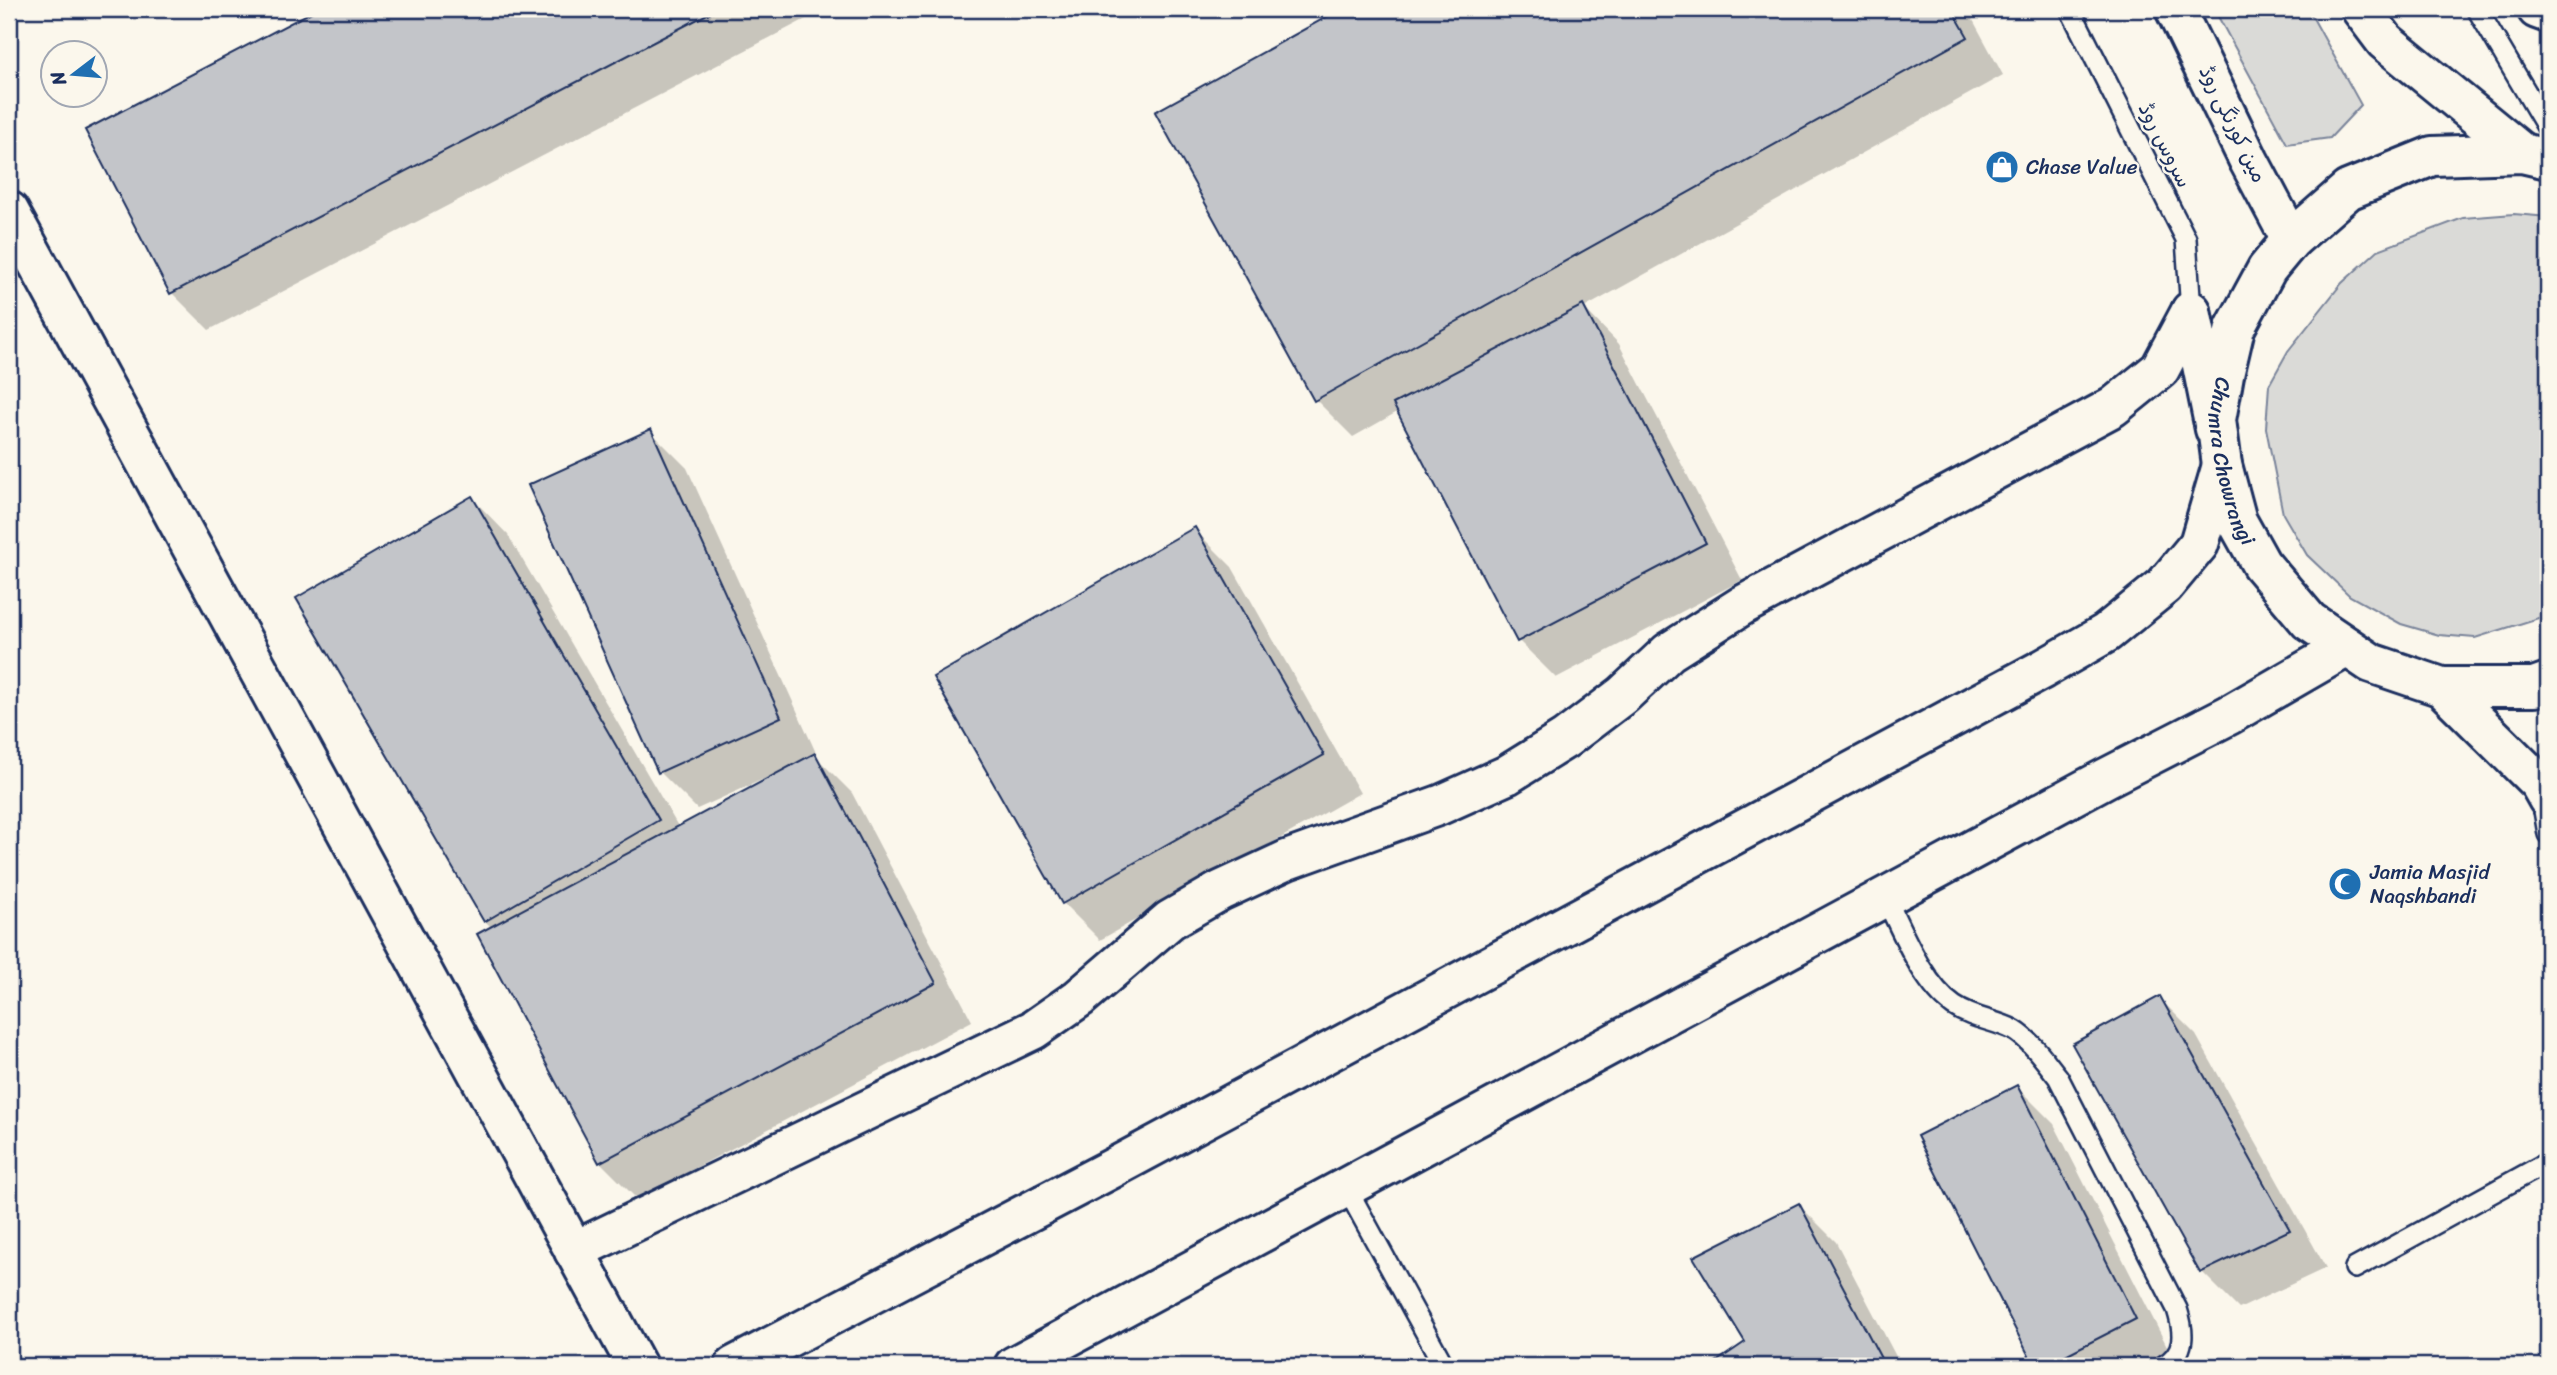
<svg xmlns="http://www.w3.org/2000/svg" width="2557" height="1375" font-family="Sriracha,'Playpen Sans Arabic',sans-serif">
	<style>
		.green { fill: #dadad7; stroke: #7a849a; stroke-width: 2 }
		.shadow { fill: #0003 }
		.building { fill: #c3c5c9; stroke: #1b2f5e; stroke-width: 2 }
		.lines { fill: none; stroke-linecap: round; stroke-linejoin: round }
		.service-casing { stroke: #1b2f5e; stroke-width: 24 }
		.minor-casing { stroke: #1b2f5e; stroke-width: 44 }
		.tertiary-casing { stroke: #1b2f5e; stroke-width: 44 }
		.secondary-casing { stroke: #1b2f5e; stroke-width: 44 }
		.primary-casing { stroke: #1b2f5e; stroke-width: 44 }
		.service { stroke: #fbf7ec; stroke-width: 19 }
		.minor { stroke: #fbf7ec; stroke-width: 38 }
		.tertiary { stroke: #fbf7ec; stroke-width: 38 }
		.secondary { stroke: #fbf7ec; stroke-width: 38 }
		.primary { stroke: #fbf7ec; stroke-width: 38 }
		.labels { text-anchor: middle; stroke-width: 5; stroke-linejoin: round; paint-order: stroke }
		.street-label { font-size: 21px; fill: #1b2f5e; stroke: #fbf7ec }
		.poi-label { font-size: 21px; fill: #1b2f5e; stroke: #fbf7ec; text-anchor: start }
	</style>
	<rect width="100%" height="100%" fill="#fbf7ec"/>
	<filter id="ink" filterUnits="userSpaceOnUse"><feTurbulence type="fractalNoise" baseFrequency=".0143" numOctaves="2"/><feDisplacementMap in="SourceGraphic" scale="14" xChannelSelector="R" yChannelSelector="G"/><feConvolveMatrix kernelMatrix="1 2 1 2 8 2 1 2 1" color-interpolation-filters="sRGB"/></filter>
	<g filter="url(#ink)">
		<g class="green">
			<polygon points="2214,9 2308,9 2361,105 2330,138 2287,144"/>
			<polygon points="2514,214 2548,217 2548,615 2475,638 2439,635 2401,624 2350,596 2307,555 2283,514 2266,428 2269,385 2288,351 2342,283 2378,250 2463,218"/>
		</g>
		<g class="shadow">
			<polygon points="321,9 825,9 209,330 172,293 88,130"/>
			<polygon points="1344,9 1967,9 2003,75 1584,308 1619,344 1742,580 1556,678 1519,641 1399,411 1353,437 1316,400 1157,113"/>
			<polygon points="650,431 687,468 817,755 815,756 852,793 972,1021 637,1199 600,1162 492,928 485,921 472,498 508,535 679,828 776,776 775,774 697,809 660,772"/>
			<polygon points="1195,530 1232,567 1360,793 1100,940 1063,903"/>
			<polygon points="2159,998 2196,1035 2326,1268 2239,1309 2202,1272"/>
			<polygon points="2017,1087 2054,1124 2172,1356 2152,1366 2036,1366 1920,1136"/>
			<polygon points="1799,1205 1836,1242 1901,1366 1713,1366 1747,1343"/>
		</g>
		<g class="building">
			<polygon points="317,9 717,9 170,294 85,130"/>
			<polygon points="1341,9 1952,9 1968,37 1314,401 1155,112"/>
			<polygon points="1583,305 1706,543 1517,642 1393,404"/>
			<polygon points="651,429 781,717 658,773 528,485"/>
			<polygon points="472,496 659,820 484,922 296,598"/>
			<polygon points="1195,527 1324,755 1062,904 933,677"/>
			<polygon points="815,753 936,983 599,1163 477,934"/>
			<polygon points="2160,996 2290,1230 2200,1273 2072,1044"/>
			<polygon points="2017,1085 2136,1319 2044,1366 2034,1366 1917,1136"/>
			<polygon points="1799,1203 1885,1366 1710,1366 1745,1342 1693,1257"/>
		</g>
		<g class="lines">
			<defs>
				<g id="service">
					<polyline points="2070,9 2186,239 2191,311"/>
					<polyline points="2477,9 2548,129"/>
					<polyline points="2541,793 2548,834"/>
					<path d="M1885,897C1902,930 1922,984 1954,1006C1973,1019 1995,1020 2014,1030C2032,1041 2045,1061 2058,1077L2177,1309C2184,1331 2187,1353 2163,1366"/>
					<polyline points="1346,1187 1444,1366"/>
					<polyline points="2355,1268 2548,1162"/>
				</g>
				<g id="minor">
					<polyline points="2537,9 2548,13"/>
					<polyline points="2191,311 2215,429"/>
					<polyline points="574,1251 1033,1030 1079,998 1170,920 1220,891 1287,860 1440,805 1507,775 1565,739 1623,695 1669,652 1743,605 2113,407 2160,369 2191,311"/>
				</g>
				<polyline id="tertiary" points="9,211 637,1366"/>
				<g id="secondary">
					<polyline points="734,1366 1111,1169 2043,669 2106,633 2164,586 2199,544 2222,465"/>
					<polyline points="1014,1366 2106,778 2229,715 2347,647"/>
				</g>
				<g id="primary">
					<polyline points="2175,9 2249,161 2291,240"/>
					<polyline points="2361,9 2385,41 2522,153"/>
					<path id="s1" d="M2548,159L2522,153L2432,156L2348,190L2291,240L2267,269L2235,328L2224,375L2216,420L2222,465L2237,521L2261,564L2309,621L2371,663L2442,687H2534L2548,682"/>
					<polyline points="2442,687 2539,783 2548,799"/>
				</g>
			</defs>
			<use href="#service" class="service-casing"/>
			<use href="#minor" class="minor-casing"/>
			<use href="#tertiary" class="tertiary-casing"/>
			<use href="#secondary" class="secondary-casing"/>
			<use href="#primary" class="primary-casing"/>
			<use href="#service" class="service"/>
			<use href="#minor" class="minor"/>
			<use href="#tertiary" class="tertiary"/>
			<use href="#secondary" class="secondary"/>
			<use href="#primary" class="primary"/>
		</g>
	</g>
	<defs>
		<symbol id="shop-disc" viewBox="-11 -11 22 22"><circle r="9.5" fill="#1f6fb2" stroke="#fbf7ec"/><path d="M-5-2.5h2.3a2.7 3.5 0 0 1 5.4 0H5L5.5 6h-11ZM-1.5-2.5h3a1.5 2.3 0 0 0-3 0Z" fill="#fff"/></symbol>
		<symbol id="mosque-disc" viewBox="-11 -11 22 22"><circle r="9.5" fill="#1f6fb2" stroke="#fbf7ec"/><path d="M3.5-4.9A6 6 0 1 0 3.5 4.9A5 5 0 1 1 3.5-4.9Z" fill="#fff"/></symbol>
	</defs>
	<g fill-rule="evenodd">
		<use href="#shop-disc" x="1983" y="148" width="38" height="38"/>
		<use href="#mosque-disc" x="2326" y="865" width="38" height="38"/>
	</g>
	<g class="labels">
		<g class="street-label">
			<text transform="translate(2233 124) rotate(64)" y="7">مین کورنگی روڈ</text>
			<text transform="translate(2165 145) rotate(63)" y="7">سروس روڈ</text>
			<text dy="7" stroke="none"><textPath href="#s1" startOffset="525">Chumra Chowrangi</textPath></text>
		</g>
		<g class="poi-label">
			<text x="2026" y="174">Chase Value</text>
			<text x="2370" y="879">Jamia Masjid<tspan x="2370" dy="24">Naqshbandi</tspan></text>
		</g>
	</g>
	<rect width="2557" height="1375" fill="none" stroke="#fbf7ec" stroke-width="35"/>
	<rect x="18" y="18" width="2522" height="1340" fill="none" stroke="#1b2f5e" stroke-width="2.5" filter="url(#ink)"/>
	<g transform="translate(74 74) rotate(254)"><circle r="33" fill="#fbf7ec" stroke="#a1a7b3" stroke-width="2"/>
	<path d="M0-5L12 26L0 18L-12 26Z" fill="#1f6fb2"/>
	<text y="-10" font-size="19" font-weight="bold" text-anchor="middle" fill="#1b2f5e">N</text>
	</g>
</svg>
